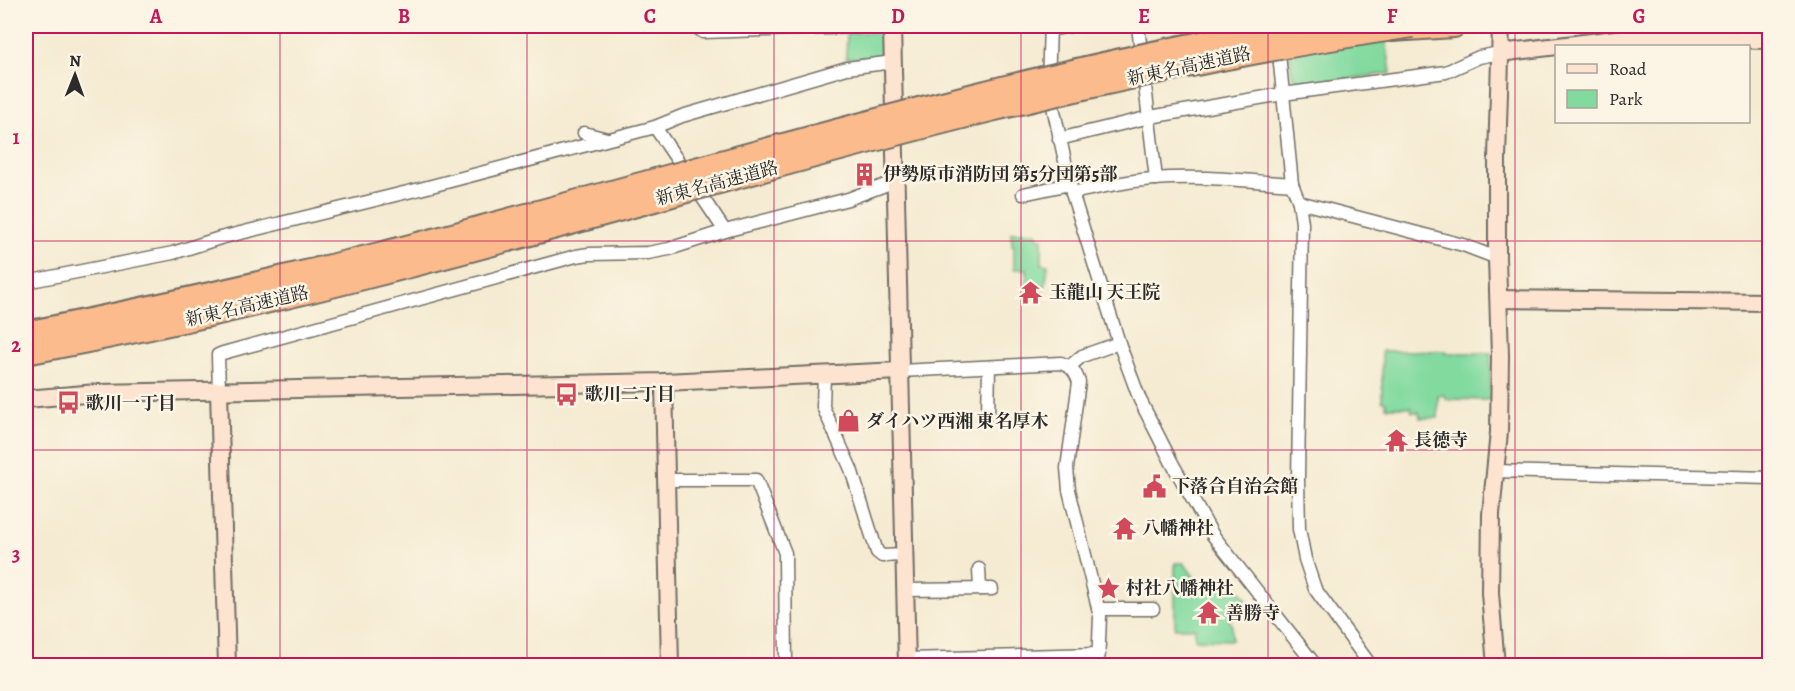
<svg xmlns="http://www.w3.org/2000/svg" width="1795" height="691" font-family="Alegreya,'Noto Serif JP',serif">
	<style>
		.green { fill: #82da9f; stroke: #568265; stroke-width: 1.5 }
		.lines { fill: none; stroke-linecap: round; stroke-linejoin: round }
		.street-casing { stroke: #726e65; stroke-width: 15 }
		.secondary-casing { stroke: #726e65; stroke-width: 20 }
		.highway-casing { stroke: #726e65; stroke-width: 26 }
		.street { stroke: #fff; stroke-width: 12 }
		.secondary { stroke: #fde4d1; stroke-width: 16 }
		.highway { stroke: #fbbb8d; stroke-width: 22 }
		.highway-bridge-casing { stroke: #726e65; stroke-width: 26; stroke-linecap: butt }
		.highway-bridge { stroke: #fbbb8d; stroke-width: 22 }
		.grid { fill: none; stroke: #c2185b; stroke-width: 1.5; stroke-opacity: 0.55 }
		.labels { text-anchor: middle; stroke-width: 5; stroke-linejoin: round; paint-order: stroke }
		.street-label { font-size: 18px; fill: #2b2b2b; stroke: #fcf5e5 }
		.poi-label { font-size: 18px; font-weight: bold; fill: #2b2b2b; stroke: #fcf5e5; text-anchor: start }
		.neatline { fill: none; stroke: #c2185b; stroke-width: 2 }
		.grid-label { font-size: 20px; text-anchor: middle; font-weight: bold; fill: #c2185b }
	</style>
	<rect width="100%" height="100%" fill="#fcf5e5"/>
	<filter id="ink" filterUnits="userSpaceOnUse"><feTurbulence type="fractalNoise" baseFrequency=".0167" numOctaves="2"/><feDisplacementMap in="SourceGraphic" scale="12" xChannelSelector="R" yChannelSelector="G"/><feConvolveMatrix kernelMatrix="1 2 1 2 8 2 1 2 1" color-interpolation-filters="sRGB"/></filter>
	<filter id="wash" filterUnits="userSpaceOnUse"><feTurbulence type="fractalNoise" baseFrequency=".008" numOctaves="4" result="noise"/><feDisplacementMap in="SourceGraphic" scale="24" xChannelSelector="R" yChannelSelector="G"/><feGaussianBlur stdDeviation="1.35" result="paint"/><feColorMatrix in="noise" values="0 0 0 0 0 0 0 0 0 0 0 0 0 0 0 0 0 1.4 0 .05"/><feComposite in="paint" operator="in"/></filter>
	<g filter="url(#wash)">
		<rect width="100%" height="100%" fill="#f5ebd2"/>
		<g class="green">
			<polygon points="1286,26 1384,26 1391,73 1302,85 1292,74"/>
			<polygon points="882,32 886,35 886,53 872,58 846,58 847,33"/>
			<polygon points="1011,232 1037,232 1037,238 1042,238 1042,264 1048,265 1045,288 1027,288 1027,269 1014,269 1014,245 1012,245"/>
			<polygon points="1382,351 1446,351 1446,353 1491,353 1490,400 1447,399 1443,395 1438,395 1438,418 1420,418 1419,412 1412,412 1411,407 1386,407 1386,402 1382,401"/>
			<polygon points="1175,563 1184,563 1204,591 1228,574 1250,604 1229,620 1232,626 1232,640 1195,639 1195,628 1175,628"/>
		</g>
	</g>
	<g filter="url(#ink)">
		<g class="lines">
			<defs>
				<g id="street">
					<polyline points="695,26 703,32 892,26"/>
					<polyline points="1050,26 1048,84 1072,193 1119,343 1140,400 1172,463 1212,534 1316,666"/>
					<polyline points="1138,26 1156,179"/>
					<polyline points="1050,30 1070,26"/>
					<polyline points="1278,44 1292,184 1299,202 1302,223 1298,480 1299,529 1305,559 1315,589 1371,666"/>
					<polyline points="655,127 725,231"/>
					<polyline points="584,133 607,139"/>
					<polyline points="1059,139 1150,117 1283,94 1446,72 1479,57 1500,53"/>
					<path d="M1072,193C1099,187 1126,181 1154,179C1200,175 1246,181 1292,184"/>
					<polyline points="1023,194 1070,184"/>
					<polyline points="1299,202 1463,245 1497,258"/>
					<polyline points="26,282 173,253 220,238 420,189 655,127 682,116 847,68 893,62"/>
					<polyline points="1070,366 1082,356 1119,343"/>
					<path d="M900,371L1061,363C1072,367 1075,371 1079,382L1067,468L1069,490L1100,616L1098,666"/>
					<polyline points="824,374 823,407 851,469 877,552 882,556 904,555"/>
					<polyline points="219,392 218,355 223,353 576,256 589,254 648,253 669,249 725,231 848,199 896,181"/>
					<polyline points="988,415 989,367"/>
					<polyline points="1494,471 1770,478"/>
					<polyline points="665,480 756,480 785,553 786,666"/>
					<polyline points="979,569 980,589"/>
					<polyline points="905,590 992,589"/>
					<polyline points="1098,609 1153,609"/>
					<polyline points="907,659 1099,654"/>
				</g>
				<g id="secondary">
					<polyline points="892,26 907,666"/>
					<polyline points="1500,53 1632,37 1770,40"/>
					<polyline points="1499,299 1770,302"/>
					<polyline points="664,382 670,666"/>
					<polyline points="219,392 227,666"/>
					<polyline points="26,399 97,393 664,382 900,371"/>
					<polyline points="1496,666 1490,593 1491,514 1499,432 1500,356 1497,258 1497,158 1501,26"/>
				</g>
				<polyline id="highway" points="1392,30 1454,26"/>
			</defs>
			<use href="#street" class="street-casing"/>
			<use href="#secondary" class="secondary-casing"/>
			<use href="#highway" class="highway-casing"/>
			<use href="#street" class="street"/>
			<use href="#secondary" class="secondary"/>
			<use href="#highway" class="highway"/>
			<defs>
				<g id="highway-bridge">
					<path d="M26,333C145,309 264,283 383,253C685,176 982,81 1289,26"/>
					<path d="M26,353C143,331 259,305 375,275C581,223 784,161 991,110C1130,76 1270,47 1412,26"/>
				</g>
			</defs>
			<use href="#highway-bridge" class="highway-bridge-casing"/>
			<use href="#highway-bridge" class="highway-bridge"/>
		</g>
	</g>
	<path class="grid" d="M280,26V666M527,26V666M774,26V666M1021,26V666M1268,26V666M1515,26V666M26,241H1770M26,450H1770"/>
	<defs>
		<symbol id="building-bare" viewBox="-9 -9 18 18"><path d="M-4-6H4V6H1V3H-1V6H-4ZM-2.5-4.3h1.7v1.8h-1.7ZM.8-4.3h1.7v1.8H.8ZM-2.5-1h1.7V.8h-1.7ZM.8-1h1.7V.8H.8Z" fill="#d1495b" stroke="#fcf5e5" stroke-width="2.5" paint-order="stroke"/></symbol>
		<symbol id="temple-bare" viewBox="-9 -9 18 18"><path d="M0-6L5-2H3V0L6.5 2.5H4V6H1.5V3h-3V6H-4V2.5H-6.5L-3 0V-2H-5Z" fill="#d1495b" stroke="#fcf5e5" stroke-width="2.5" paint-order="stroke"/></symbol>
		<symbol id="bus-bare" viewBox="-9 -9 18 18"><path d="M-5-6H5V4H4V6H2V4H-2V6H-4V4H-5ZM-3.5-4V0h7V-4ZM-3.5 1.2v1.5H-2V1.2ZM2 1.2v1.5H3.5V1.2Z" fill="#d1495b" stroke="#fcf5e5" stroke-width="2.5" paint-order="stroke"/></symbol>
		<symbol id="shop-bare" viewBox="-9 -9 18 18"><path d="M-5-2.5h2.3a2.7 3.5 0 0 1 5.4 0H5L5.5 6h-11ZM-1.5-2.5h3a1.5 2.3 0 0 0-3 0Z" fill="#d1495b" stroke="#fcf5e5" stroke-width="2.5" paint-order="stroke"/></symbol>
		<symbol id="civic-bare" viewBox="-9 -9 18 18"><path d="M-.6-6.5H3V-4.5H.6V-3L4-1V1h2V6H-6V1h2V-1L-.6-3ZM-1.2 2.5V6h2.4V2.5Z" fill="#d1495b" stroke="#fcf5e5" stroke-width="2.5" paint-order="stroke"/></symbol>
		<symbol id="sight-bare" viewBox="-9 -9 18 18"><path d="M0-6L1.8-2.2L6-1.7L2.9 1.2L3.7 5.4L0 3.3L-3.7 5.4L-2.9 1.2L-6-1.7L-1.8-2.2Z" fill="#d1495b" stroke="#fcf5e5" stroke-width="2.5" paint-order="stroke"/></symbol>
	</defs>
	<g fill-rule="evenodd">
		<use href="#building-bare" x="848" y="158" width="33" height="33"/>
		<use href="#temple-bare" x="1014" y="276" width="33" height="33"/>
		<use href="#bus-bare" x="550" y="378" width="33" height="33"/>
		<use href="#bus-bare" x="52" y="386" width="33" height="33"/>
		<use href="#shop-bare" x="832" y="404" width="33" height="33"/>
		<use href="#temple-bare" x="1380" y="424" width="33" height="33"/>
		<use href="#civic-bare" x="1138" y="470" width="33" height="33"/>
		<use href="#temple-bare" x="1108" y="512" width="33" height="33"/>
		<use href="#sight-bare" x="1092" y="572" width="33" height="33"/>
		<use href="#temple-bare" x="1192" y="596" width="33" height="33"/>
	</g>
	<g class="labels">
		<g class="street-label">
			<text transform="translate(1189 66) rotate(-12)" y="6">新東名高速道路</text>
			<text transform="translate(717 183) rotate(-15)" y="6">新東名高速道路</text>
			<text transform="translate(247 306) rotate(-13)" y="6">新東名高速道路</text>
		</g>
		<g class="poi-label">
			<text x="883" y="180">伊勢原市消防団 第5分団第5部</text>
			<text x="1049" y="298">玉龍山 天王院</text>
			<text x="585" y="400">歌川二丁目</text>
			<text x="86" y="409">歌川一丁目</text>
			<text x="866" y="427">ダイハツ西湘 東名厚木</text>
			<text x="1414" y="446">長徳寺</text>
			<text x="1172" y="492">下落合自治会館</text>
			<text x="1142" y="534">八幡神社</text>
			<text x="1126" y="594">村社八幡神社</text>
			<text x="1226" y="619">善勝寺</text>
		</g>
	</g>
	<rect width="1795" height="691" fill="none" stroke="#fcf5e5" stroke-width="66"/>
	<rect x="1555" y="45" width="195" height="78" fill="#fcf5e5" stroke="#a8a49b" stroke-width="1.5"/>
	<rect x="1567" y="64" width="30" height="9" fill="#fde4d1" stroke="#a8a49b" stroke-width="1.5"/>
	<text x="1609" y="75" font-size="18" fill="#2b2b2b">Road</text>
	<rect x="1567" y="90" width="30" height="18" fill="#82da9f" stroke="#a8a49b" stroke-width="1.5"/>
	<text x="1609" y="105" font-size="18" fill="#2b2b2b">Park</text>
	<g transform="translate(75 75) rotate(1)" stroke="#fcf5e5" stroke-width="4.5" paint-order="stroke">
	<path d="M0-4.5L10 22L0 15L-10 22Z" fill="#2b2b2b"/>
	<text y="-9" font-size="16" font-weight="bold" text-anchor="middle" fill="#2b2b2b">N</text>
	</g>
	<rect x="33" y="33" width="1729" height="625" class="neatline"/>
	<g class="grid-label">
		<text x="156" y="23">A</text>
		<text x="404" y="23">B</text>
		<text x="650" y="23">C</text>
		<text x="898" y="23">D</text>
		<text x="1144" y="23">E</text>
		<text x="1392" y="23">F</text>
		<text x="1639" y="23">G</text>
		<text x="16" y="144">1</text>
		<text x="16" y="352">2</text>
		<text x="16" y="561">3</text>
	</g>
</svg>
